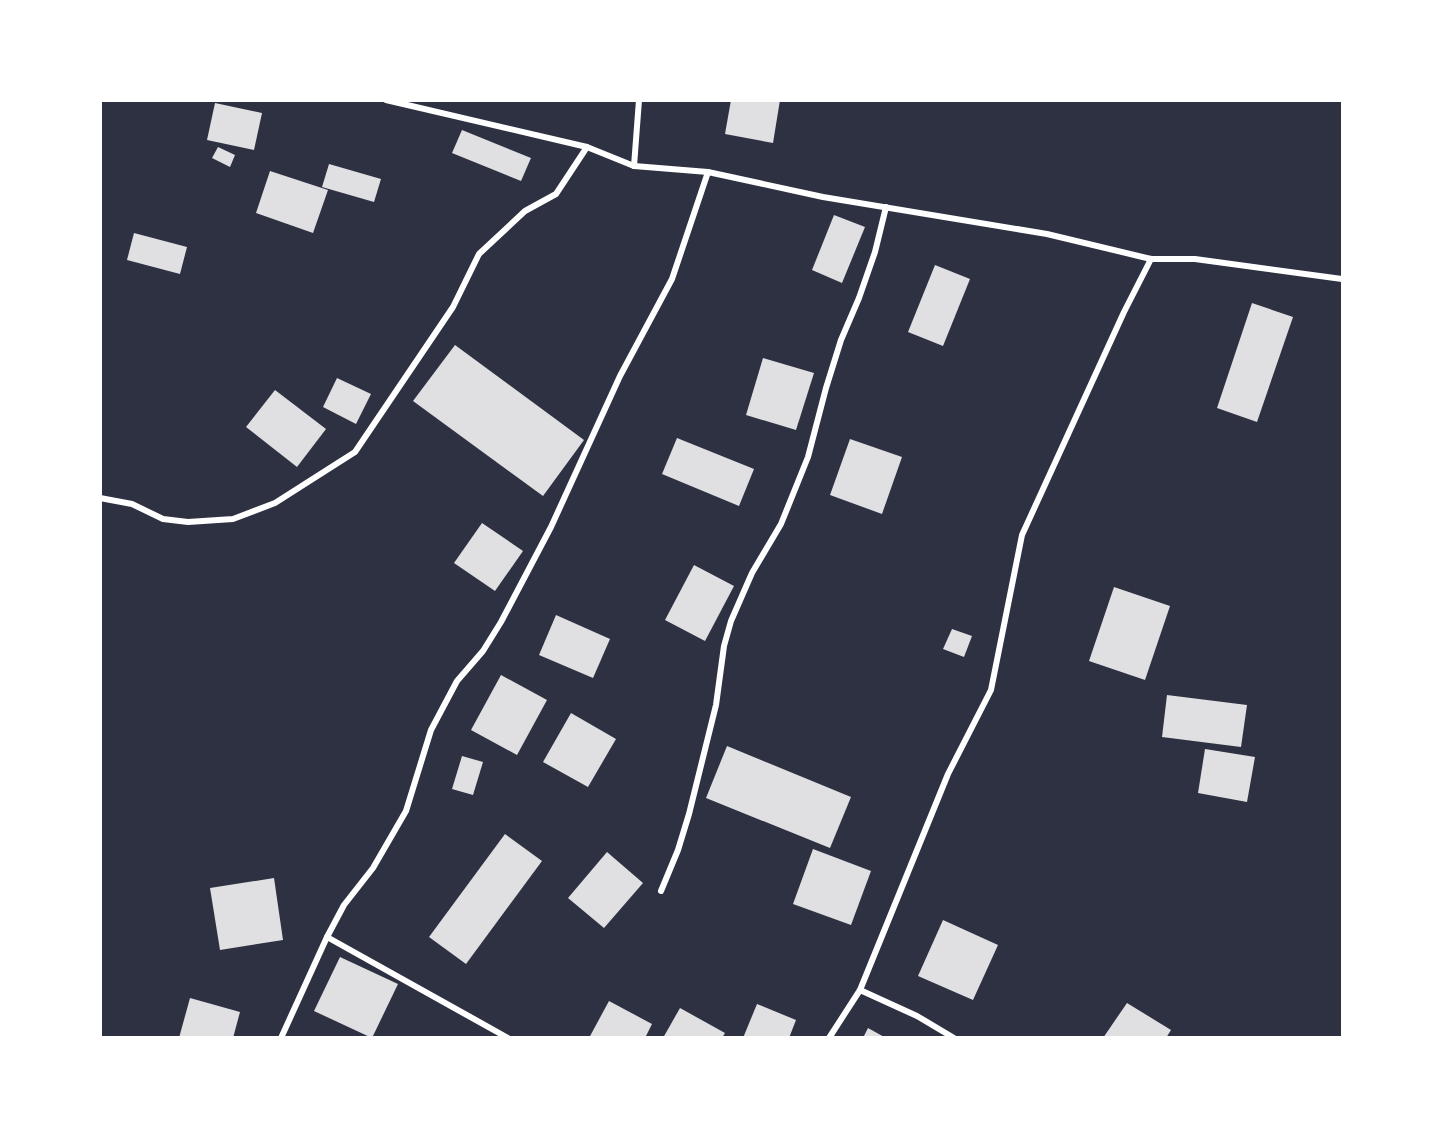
<svg xmlns="http://www.w3.org/2000/svg" width="1443" height="1138" font-family="Raleway,sans-serif">
	<style>
		.building { fill: #e0e0e3 }
		.lines { fill: none; stroke-linecap: round; stroke-linejoin: round }
		.minor { stroke: #fff; stroke-width: 6 }
	</style>
	<rect width="100%" height="100%" fill="#2d3142"/>
	<g class="building">
		<polygon points="731,100 780,100 773,143 725,134"/>
		<polygon points="215,103 262,113 254,150 207,140"/>
		<polygon points="462,130 531,158 521,181 452,153"/>
		<polygon points="218,147 235,155 230,167 212,158"/>
		<polygon points="329,164 381,179 374,202 322,187"/>
		<polygon points="270,171 328,190 313,233 256,213"/>
		<polygon points="834,215 865,227 842,283 812,270"/>
		<polygon points="134,233 187,247 180,274 127,260"/>
		<polygon points="935,265 970,279 943,346 908,332"/>
		<polygon points="1252,303 1293,317 1257,422 1217,408"/>
		<polygon points="455,345 584,440 543,496 413,401"/>
		<polygon points="763,358 814,373 796,430 746,415"/>
		<polygon points="337,378 371,394 356,424 323,407"/>
		<polygon points="275,390 326,429 297,467 246,427"/>
		<polygon points="677,438 754,469 739,506 662,474"/>
		<polygon points="850,439 902,457 882,514 830,495"/>
		<polygon points="482,523 523,551 495,591 454,563"/>
		<polygon points="694,565 734,586 705,641 665,620"/>
		<polygon points="1114,587 1170,606 1145,680 1089,661"/>
		<polygon points="556,615 610,639 593,678 539,655"/>
		<polygon points="952,629 972,636 964,657 943,649"/>
		<polygon points="501,675 547,700 517,755 471,730"/>
		<polygon points="1167,695 1247,705 1241,747 1162,737"/>
		<polygon points="571,713 616,739 588,787 543,762"/>
		<polygon points="727,746 851,797 830,848 706,798"/>
		<polygon points="1205,749 1255,757 1247,802 1198,793"/>
		<polygon points="462,756 483,762 473,795 452,789"/>
		<polygon points="505,834 542,861 466,964 429,937"/>
		<polygon points="813,849 871,871 851,925 793,904"/>
		<polygon points="607,852 643,883 604,928 568,898"/>
		<polygon points="274,878 283,940 220,950 210,888"/>
		<polygon points="943,920 998,945 973,1000 918,976"/>
		<polygon points="340,957 398,984 372,1038 314,1011"/>
		<polygon points="190,998 240,1012 233,1038 179,1038"/>
		<polygon points="609,1001 652,1024 645,1038 589,1038"/>
		<polygon points="1127,1003 1171,1030 1166,1038 1103,1038"/>
		<polygon points="757,1004 796,1020 789,1038 743,1038"/>
		<polygon points="680,1008 725,1033 722,1038 663,1038"/>
		<polygon points="868,1028 886,1038 863,1038"/>
	</g>
	<g class="lines">
		<g class="minor">
			<polyline points="386,100 587,147 634,166 708,172 823,197 1047,234 1151,259 1195,259 1342,279"/>
			<polyline points="634,166 639,100"/>
			<polyline points="100,498 132,504 163,519 188,522 233,519 275,503 355,452 453,307 479,254 525,211 556,194 587,147"/>
			<polyline points="661,891 678,850 689,814 716,705 724,646 731,621 752,573 781,524 808,457 826,388 841,340 859,298 875,252 886,207"/>
			<polyline points="327,937 508,1038"/>
			<polyline points="860,990 917,1016 954,1038"/>
			<polyline points="281,1038 327,937 344,905 373,868 406,811 431,730 457,681 483,651 501,622 551,527 620,376 672,279 708,172"/>
			<polyline points="829,1038 860,990 948,774 991,690 1022,535 1124,312 1151,259"/>
		</g>
	</g>
	<rect width="1443" height="1138" fill="none" stroke="#ffffff" stroke-width="204"/>
</svg>
